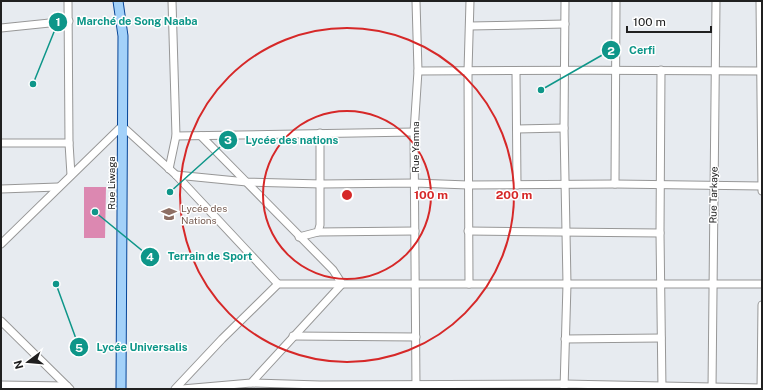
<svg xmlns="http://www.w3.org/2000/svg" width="763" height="390" font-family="'Public Sans',sans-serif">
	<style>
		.pitch { fill: #dc88b1 }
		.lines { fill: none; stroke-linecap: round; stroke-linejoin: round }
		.minor-casing { stroke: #979797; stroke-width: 9 }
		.major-casing { stroke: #054497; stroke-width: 11 }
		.minor { stroke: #fff; stroke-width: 7 }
		.major { stroke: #a3d1f9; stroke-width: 9 }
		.ring { fill: none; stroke: #d62828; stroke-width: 2 }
		.labels { text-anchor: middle; stroke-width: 3; stroke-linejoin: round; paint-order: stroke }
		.street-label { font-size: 10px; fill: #202020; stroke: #fff }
		.education-label { font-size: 10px; fill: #785e54; stroke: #fff; text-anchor: start }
		.centre { fill: #d62828; stroke: #fff; stroke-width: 2 }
		.ring-label { font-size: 12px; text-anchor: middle; font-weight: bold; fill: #d62828; stroke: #fff; stroke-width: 3; stroke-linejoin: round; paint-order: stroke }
		.leader { fill: none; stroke: #0e9689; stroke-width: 1.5 }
		.callout-dot { fill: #0e9689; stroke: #fff; stroke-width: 1.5 }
		.mark-label { font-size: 12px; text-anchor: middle; font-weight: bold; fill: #fff }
		.callout-label { font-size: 11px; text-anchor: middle; font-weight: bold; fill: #0e9689; stroke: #fff; stroke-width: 3; stroke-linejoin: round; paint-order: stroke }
	</style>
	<rect width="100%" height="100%" fill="#e7ebf0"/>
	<polygon class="pitch" points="84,187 106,187 105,238 84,238"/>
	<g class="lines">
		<defs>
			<g id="minor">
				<polyline points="68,1 69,143 71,175"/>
				<polyline points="416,1 418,71 414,132 416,389"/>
				<polyline points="760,1 762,191"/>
				<polyline points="470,26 565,24"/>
				<polyline points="1,28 69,21"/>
				<polyline points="661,70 660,233 662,389"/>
				<path d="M418,71C532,70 647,70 761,71"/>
				<polyline points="516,72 517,185"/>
				<polyline points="517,129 564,128"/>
				<polyline points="176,136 414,132"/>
				<polyline points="1,143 69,143"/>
				<polyline points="169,169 176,136 172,1"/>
				<polyline points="176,175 247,182 322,184 415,183 468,185 615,184 762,186"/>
				<polyline points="615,184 616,1"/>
				<polyline points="1,189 58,187"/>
				<polyline points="468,231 660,233"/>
				<polyline points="318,232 415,231"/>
				<polyline points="299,237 318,232 320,225 320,133"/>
				<polyline points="1,244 122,126 176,175 278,284"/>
				<polyline points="469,284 468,71 470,1"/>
				<polyline points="1,321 70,389"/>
				<polyline points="293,336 416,337"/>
				<polyline points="565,339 661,338"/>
				<polyline points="251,383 320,385 564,384 762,388"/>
				<polyline points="1,385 67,386"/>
				<polyline points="175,389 222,339 278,284 762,284"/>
				<polyline points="182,389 251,383 342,284 333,270 201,136"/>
				<polyline points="564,389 567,284 564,128 565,1"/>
				<polyline points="712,389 716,1"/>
				<polyline points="761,389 762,305"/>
			</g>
			<polyline id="major" points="118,1 123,36 121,389"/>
		</defs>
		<use href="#minor" class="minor-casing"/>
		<use href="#major" class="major-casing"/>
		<use href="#minor" class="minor"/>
		<use href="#major" class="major"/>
	</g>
	<g class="ring">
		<circle cx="347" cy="195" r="84"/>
		<circle cx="347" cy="195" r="167"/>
	</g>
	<defs>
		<symbol id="school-bare" viewBox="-9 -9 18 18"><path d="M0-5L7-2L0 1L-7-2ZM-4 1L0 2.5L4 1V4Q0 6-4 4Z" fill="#8d6e63" stroke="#fff" stroke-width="2.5" paint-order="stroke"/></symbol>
	</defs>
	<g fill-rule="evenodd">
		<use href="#school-bare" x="158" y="203" width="22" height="22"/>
	</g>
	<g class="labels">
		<g class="street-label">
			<text transform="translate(415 147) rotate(-90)" y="4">Rue Yamna</text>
			<text transform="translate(111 183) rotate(-90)" y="4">Rue Liwaga</text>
			<text transform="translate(713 195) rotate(-89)" y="4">Rue Tarkaye</text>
		</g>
		<g class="education-label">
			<text x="181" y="212">Lycée des<tspan x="181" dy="12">Nations</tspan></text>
		</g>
	</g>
	<circle cx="347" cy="195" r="6" class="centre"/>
	<g class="ring-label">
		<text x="431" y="199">100 m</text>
		<text x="514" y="199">200 m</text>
	</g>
	<path class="leader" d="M33 84L58 22M541 90L611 50M170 192L228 140M95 212L150 257M56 284L79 347"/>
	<g class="callout-dot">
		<circle cx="33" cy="84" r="4"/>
		<circle cx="541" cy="90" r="4"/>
		<circle cx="170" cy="192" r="4"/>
		<circle cx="95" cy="212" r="4"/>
		<circle cx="56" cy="284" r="4"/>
		<circle cx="58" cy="22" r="10"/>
		<circle cx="611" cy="50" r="10"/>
		<circle cx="228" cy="140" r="10"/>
		<circle cx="150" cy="257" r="10"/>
		<circle cx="79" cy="347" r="10"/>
	</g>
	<g class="mark-label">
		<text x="58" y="26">1</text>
		<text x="611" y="55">2</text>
		<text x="228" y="144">3</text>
		<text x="150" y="261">4</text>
		<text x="79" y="352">5</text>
	</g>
	<g class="callout-label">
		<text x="137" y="25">Marché de Song Naaba</text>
		<text x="642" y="54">Cerfi</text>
		<text x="292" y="144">Lycée des nations</text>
		<text x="210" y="260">Terrain de Sport</text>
		<text x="142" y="351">Lycée Universalis</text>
	</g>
	<rect width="763" height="390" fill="none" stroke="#202020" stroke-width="4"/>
	<g transform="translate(28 362) rotate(254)" stroke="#ffffff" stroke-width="3" paint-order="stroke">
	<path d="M0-3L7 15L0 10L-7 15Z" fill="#202020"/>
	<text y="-6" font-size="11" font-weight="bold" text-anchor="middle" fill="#202020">N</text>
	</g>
	<path d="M627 26v6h84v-6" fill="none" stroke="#202020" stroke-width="2"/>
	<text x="633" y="26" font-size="12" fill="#202020" stroke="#ffffff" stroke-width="3" paint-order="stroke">100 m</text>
</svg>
